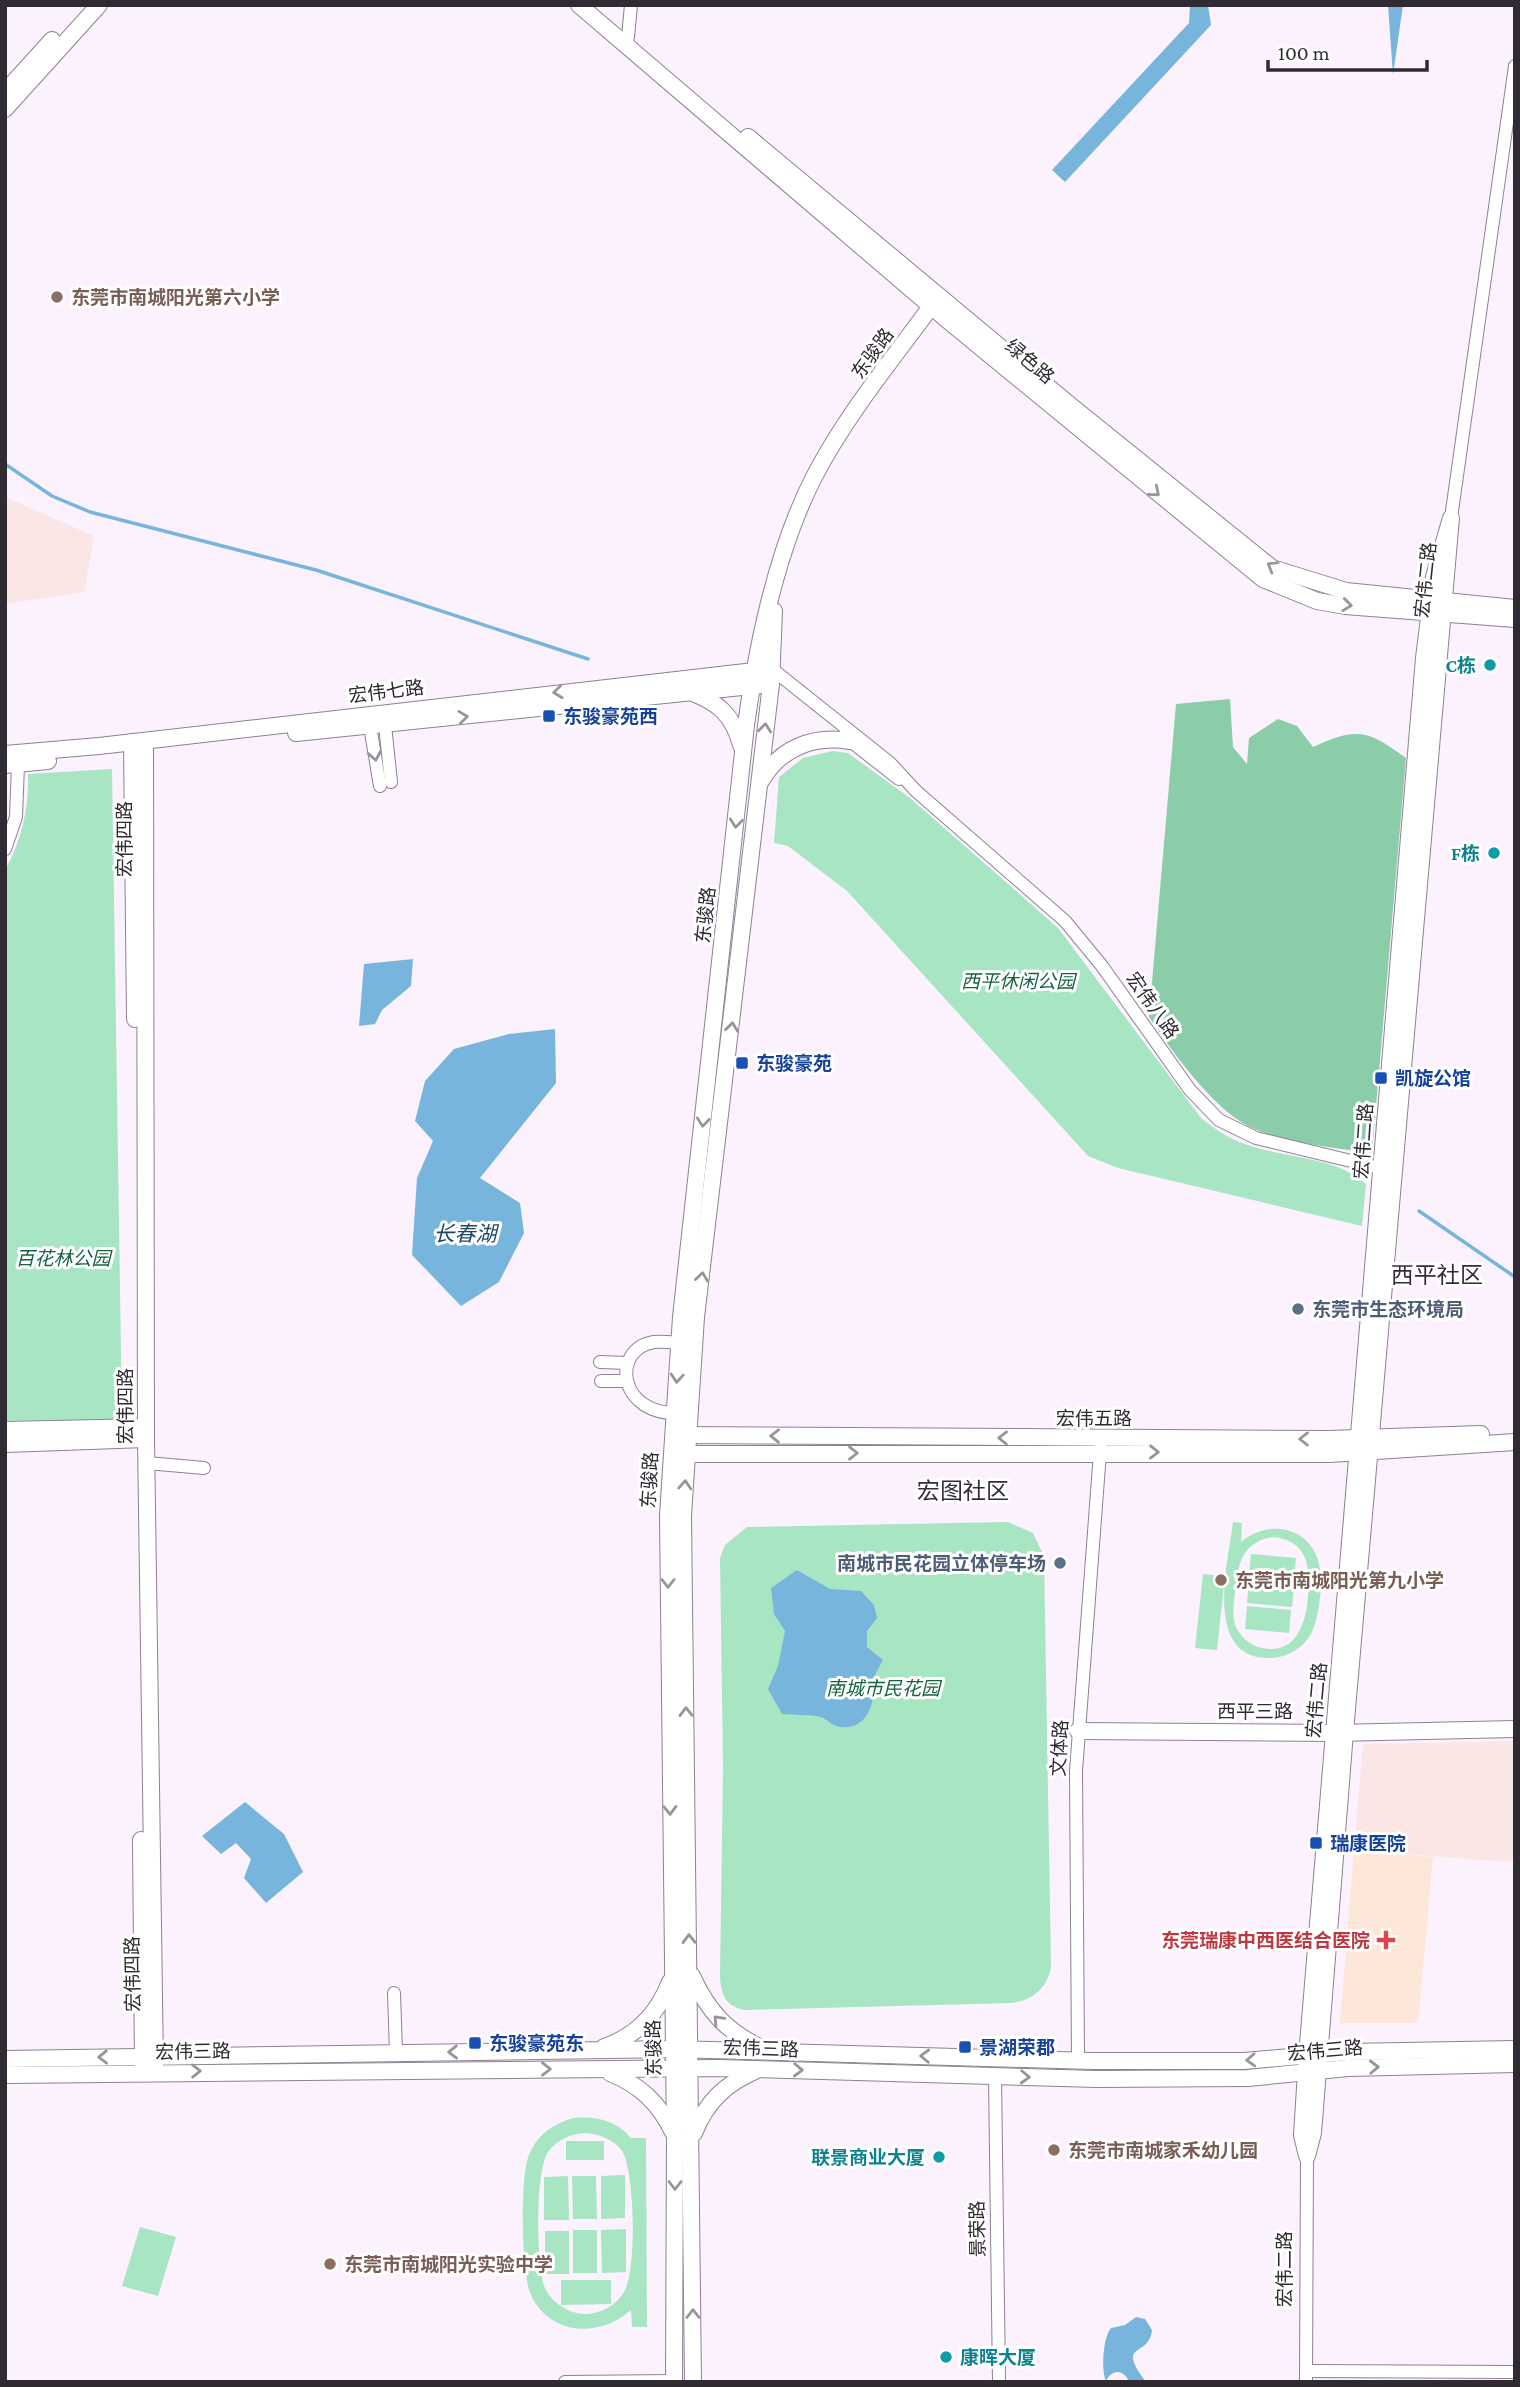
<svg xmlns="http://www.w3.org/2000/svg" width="1520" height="2387" font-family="'Crimson Pro','Noto Sans SC',serif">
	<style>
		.industrial { fill: #fbe6e6 }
		.medical { fill: #fce7d8 }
		.green { fill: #a8e5c3; fill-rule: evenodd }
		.forest { fill: #8bcda9 }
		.water { fill: #78b5dc }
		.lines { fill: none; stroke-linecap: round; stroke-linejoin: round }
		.stream { stroke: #78b5dc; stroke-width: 3.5 }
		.street-casing { stroke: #8e8193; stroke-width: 14 }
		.secondary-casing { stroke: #8e8193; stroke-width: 18 }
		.street { stroke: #fff; stroke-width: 12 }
		.secondary { stroke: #fff; stroke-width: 16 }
		.oneway { stroke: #989598 }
		.education-dot { fill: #8d6e63; stroke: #fff; stroke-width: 2.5 }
		.culture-dot { fill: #0f9aa8; stroke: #fff; stroke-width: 2.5 }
		.transit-dot { fill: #1a4fb4; stroke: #fff; stroke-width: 2.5 }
		.service-dot { fill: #5c6f8a; stroke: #fff; stroke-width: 2.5 }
		.health-dot { fill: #e0444e; stroke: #fff; stroke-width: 2.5 }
		.labels { text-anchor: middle; stroke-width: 6; stroke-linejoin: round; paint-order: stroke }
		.education-label { font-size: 19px; font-weight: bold; fill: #785e54; stroke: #fff; text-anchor: start }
		.street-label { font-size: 19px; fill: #302b32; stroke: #fff }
		.culture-label { font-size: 19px; font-weight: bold; fill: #0d838f; stroke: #fff; text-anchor: end }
		.transit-label { font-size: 19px; font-weight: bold; fill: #164399; stroke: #fff; text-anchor: start }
		.park-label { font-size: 19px; font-style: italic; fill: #166342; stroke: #fff }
		.service-label { font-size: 19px; font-weight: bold; fill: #4e5e75; stroke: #fff; text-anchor: start }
		.health-label { font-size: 19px; font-weight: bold; fill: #be3a42; stroke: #fff; text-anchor: end }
		.water-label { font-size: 21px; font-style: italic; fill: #1b4965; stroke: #fff }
		.quarter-label { font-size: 23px; fill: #362b3a; stroke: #fff }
	</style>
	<rect width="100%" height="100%" fill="#fbf2fe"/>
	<g class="industrial">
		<polygon points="5,497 94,536 84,592 5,604"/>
		<polygon points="1515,1741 1515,1859 1508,1862 1354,1850 1363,1744"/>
	</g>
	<polygon class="medical" points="1354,1850 1433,1857 1418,2023 1340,2023"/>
	<g class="green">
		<path d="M833,751L848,753L910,798L1058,928L1201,1118C1217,1131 1234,1142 1254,1147C1290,1158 1338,1158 1366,1184L1362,1226L1118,1168L1088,1156L847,891L788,846L774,843L779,777L803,758Z"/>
		<path d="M112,769L122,1419L5,1421V870C22,840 29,807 28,774Z"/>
		<path d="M1008,1522L1033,1533L1044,1556L1051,1967C1047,1988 1034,1999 1013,2003L745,2010C725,2006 721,1995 720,1976L723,1766L720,1558L725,1545L747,1527Z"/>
		<path d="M1233,1522L1242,1523L1241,1542C1266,1520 1307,1525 1318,1560C1324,1579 1320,1616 1311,1634C1303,1648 1288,1657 1272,1658C1202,1661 1228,1563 1233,1522ZM1274,1537C1308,1541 1311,1568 1308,1597C1306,1623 1296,1655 1262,1648C1251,1646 1242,1638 1237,1629C1231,1617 1234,1604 1235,1592C1238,1564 1242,1541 1274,1537Z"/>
		<polygon points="1251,1554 1296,1558 1294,1581 1249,1577"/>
		<polygon points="1203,1574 1225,1576 1217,1650 1195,1648"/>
		<polygon points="1249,1580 1294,1584 1292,1607 1247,1603"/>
		<polygon points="1247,1606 1291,1610 1289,1633 1245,1629"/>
		<path d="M573,2118C595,2116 616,2120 631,2138H646L647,2327H632L631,2310C600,2338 550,2336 531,2295C521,2275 520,2175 529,2155C537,2135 553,2124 573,2118ZM585,2133C599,2134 613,2139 622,2151C635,2170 637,2272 624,2292C616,2306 600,2314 584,2314C568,2313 552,2303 545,2288C536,2267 535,2171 548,2152C557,2140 570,2134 585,2133Z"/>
		<rect x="566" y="2141" width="38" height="19"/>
		<polygon points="625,2175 625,2218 601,2219 601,2176"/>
		<polygon points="568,2176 569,2220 544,2220 544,2177"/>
		<polygon points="572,2176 596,2176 597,2219 573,2219"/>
		<polygon points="140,2227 176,2237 158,2296 122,2286"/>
		<polygon points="626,2229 626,2272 602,2273 601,2230"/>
		<rect x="573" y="2230" width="24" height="43"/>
		<rect x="545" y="2231" width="24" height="43"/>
		<polygon points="561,2280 611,2280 611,2304 561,2305"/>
	</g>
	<path class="forest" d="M1230,699L1233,747L1247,764L1249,738L1278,719L1297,726L1313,747C1358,727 1367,730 1406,758L1372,1153C1336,1148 1272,1142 1241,1122C1207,1100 1171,1050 1149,1017L1176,704Z"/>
	<g class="water">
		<polygon points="1190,5 1208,5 1211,25 1065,182 1052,170 1189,23"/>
		<polygon points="1388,5 1403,5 1393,75"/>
		<polygon points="413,959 411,986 382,1010 375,1024 359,1026 364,964"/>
		<polygon points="555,1029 556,1083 480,1178 520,1203 524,1233 499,1282 461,1306 412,1255 417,1178 433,1141 415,1121 425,1081 454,1049 509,1034"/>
		<path d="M797,1570L830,1589L861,1591L874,1605L877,1618L867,1631V1647L883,1660L871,1682L875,1686C873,1707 866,1730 840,1727C832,1726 827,1719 821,1717C816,1715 790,1715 782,1714L768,1689L778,1666L785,1631L774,1614L771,1588Z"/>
		<polygon points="245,1802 284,1834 303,1872 266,1903 244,1878 251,1859 236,1843 221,1854 202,1836"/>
		<path d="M1136,2317L1145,2319L1152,2330C1149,2359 1115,2340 1146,2382H1129C1124,2369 1112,2369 1106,2381C1101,2370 1103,2337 1111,2328L1125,2325Z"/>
	</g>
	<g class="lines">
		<g class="stream">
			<polyline points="5,464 52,496 90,512 316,570 588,659"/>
			<polyline points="1419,1211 1515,1277"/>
		</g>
		<defs>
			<g id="street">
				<polyline points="628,37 631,5"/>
				<polyline points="1451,518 1515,66"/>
				<polyline points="772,669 890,763 916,791 1065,921 1102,966 1190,1090 1219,1120 1256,1138 1388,1170"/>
				<polyline points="385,725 391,782"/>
				<polyline points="370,726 380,786"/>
				<polyline points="844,736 899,779"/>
				<polyline points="5,849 16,817 18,764"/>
				<polyline points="600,1362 627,1363"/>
				<polyline points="601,1381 626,1381"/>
				<path d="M681,1413C618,1417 610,1349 654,1342C664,1341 676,1343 687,1344"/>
				<polyline points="147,1463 204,1468"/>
				<polyline points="394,1993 396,2052"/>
				<polyline points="1078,2061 1076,1771 1101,1439"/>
				<polyline points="995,2076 999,2382"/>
				<polyline points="1306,2371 1515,2372"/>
				<polyline points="565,2382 674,2381"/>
				<polyline points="1306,2382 1307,2156"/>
			</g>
			<g id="secondary">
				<polyline points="579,5 946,319 1263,579 1317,601 1345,606 1515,619"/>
				<polyline points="5,92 52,40"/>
				<polyline points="5,109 99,5"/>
				<polyline points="748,137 1071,406 1272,568 1346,591 1515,608"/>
				<polygon points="1451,518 1345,1732 1313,2133 1307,2156 1302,2135 1307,2056 1424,658 1434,577"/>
				<path d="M690,692C718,702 733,715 741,745"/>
				<polyline points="296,733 761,685"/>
				<polyline points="145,741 146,1439 155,2066"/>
				<polyline points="132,742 135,1019"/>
				<polyline points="5,754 99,746 763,670"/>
				<polyline points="5,765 48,761"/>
				<path d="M761,781C780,748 813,735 850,741"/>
				<polyline points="5,1430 146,1427"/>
				<polyline points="681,1435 1328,1439 1481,1434"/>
				<polyline points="5,1444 146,1439"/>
				<polyline points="678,1454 1330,1454 1515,1442"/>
				<polyline points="1078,1731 1335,1733 1515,1729"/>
				<polyline points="141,1840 143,2066"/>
				<path d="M692,1976C708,2011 726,2031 761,2048"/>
				<path d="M604,2047C637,2036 658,2013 670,1982"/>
				<polyline points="5,2059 674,2049 1092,2061 1244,2061 1347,2052 1515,2049"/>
				<path d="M610,2073C640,2085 659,2103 673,2132"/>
				<polyline points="5,2075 719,2068 1097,2079 1248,2078 1348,2068 1515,2064"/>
				<path d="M694,2133C707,2101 725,2084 757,2070"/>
				<path d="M674,2382L675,2137L668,1515L681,1317L746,725C757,646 777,549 814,477C847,413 896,355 938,297"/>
				<polyline points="693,2382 683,1516 696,1317 771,684 774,611"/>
			</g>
		</defs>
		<use href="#street" class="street-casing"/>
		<use href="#secondary" class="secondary-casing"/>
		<use href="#street" class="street"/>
		<use href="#secondary" class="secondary"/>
	</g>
	<defs><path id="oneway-chevron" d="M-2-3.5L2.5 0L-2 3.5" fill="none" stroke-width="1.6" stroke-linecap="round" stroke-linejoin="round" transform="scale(1.75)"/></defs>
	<g class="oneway">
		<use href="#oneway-chevron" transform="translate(1155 492) rotate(40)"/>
		<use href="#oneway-chevron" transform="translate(1272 566) rotate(-149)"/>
		<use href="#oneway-chevron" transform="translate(1347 605) rotate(7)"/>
		<use href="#oneway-chevron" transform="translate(558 692) rotate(174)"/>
		<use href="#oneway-chevron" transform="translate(463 717) rotate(-7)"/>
		<use href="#oneway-chevron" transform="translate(765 728) rotate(-84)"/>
		<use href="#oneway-chevron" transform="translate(375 756) rotate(80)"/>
		<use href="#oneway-chevron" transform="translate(736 823) rotate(96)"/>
		<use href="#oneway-chevron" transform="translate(732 1027) rotate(-83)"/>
		<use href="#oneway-chevron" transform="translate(703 1122) rotate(96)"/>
		<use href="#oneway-chevron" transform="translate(702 1277) rotate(-82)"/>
		<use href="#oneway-chevron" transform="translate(677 1378) rotate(94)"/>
		<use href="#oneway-chevron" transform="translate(775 1436) rotate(-179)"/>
		<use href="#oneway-chevron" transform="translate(1003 1438) rotate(-179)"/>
		<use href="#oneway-chevron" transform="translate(1304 1439) rotate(-180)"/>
		<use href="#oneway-chevron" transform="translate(1154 1452) rotate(1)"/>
		<use href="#oneway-chevron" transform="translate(853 1453)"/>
		<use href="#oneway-chevron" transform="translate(685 1485) rotate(-86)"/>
		<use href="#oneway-chevron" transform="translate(668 1583) rotate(90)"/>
		<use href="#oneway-chevron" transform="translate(686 1712) rotate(-91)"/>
		<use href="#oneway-chevron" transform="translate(670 1810) rotate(89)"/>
		<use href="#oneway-chevron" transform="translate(689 1939) rotate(-91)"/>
		<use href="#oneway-chevron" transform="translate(718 2020) rotate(-133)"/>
		<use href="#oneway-chevron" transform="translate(453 2052) rotate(179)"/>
		<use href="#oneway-chevron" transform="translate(925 2056) rotate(-178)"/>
		<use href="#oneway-chevron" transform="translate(103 2057) rotate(179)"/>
		<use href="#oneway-chevron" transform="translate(1251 2060) rotate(177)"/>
		<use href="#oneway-chevron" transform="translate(1374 2067) rotate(-2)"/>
		<use href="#oneway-chevron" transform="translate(546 2069)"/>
		<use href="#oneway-chevron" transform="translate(798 2070) rotate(2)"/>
		<use href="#oneway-chevron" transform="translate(196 2071) rotate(-1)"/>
		<use href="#oneway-chevron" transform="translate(1025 2077) rotate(2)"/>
		<use href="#oneway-chevron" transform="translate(675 2185) rotate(90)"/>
		<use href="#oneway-chevron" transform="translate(693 2314) rotate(-90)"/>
	</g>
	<g class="education-dot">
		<circle cx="57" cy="297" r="7"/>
		<circle cx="1221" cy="1580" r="7"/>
		<circle cx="1054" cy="2150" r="7"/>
		<circle cx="330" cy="2264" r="7"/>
	</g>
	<g class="culture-dot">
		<circle cx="1490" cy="665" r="7"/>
		<circle cx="1494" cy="853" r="7"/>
		<circle cx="939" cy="2157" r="7"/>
		<circle cx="946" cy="2357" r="7"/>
	</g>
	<g class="transit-dot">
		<rect x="542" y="709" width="14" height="14" rx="3.5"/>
		<rect x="735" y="1056" width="14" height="14" rx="3.5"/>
		<rect x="1374" y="1071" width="14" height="14" rx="3.5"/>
		<rect x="1309" y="1836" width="14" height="14" rx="3.5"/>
		<rect x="468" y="2036" width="14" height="14" rx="3.5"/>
		<rect x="958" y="2040" width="14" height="14" rx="3.5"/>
	</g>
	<g class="service-dot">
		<circle cx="1298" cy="1309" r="7"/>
		<circle cx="1060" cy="1563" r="7"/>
	</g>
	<path class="health-dot" d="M1382.5 1929.5h7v7h7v7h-7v7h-7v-7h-7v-7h7z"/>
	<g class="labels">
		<g class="education-label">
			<text x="71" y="304">东莞市南城阳光第六小学</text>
			<text x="1235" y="1587">东莞市南城阳光第九小学</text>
			<text x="1068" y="2157">东莞市南城家禾幼儿园</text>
			<text x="344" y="2271">东莞市南城阳光实验中学</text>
		</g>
		<g class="street-label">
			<text transform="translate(872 353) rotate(-54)" y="7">东骏路</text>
			<text transform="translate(1030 361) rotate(40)" y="7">绿色路</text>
			<text transform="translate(1425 580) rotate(-84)" y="7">宏伟二路</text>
			<text transform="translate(386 691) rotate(-7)" y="7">宏伟七路</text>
			<text transform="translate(124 839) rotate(-90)" y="7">宏伟四路</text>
			<text transform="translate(705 915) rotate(-84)" y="7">东骏路</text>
			<text transform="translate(1153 1005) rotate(55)" y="7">宏伟八路</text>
			<text transform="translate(1363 1141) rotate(-86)" y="7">宏伟二路</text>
			<text transform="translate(125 1406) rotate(-90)" y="7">宏伟四路</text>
			<text x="1094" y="1425">宏伟五路</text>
			<text transform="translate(649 1480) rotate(-87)" y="7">东骏路</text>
			<text transform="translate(1316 1700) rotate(-85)" y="7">宏伟二路</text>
			<text x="1255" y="1718">西平三路</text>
			<text transform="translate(1059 1748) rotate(-87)" y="7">文体路</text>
			<text transform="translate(132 1974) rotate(-91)" y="7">宏伟四路</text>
			<text transform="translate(653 2048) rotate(-91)" y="7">东骏路</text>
			<text transform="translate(761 2048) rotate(2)" y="7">宏伟三路</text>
			<text transform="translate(1325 2050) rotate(-5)" y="7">宏伟三路</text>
			<text transform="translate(193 2051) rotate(-1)" y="7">宏伟三路</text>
			<text transform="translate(977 2229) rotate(-91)" y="7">景荣路</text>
			<text transform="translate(1284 2269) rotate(-90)" y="7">宏伟二路</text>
		</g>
		<g class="culture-label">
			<text x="1476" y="672">C栋</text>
			<text x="1480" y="860">F栋</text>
			<text x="925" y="2164">联景商业大厦</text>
			<text x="960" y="2364" text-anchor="start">康晖大厦</text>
		</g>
		<g class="transit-label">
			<text x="563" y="723">东骏豪苑西</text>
			<text x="756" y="1070">东骏豪苑</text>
			<text x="1395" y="1085">凯旋公馆</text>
			<text x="1330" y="1850">瑞康医院</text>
			<text x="489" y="2050">东骏豪苑东</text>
			<text x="979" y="2054">景湖荣郡</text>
		</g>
		<g class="park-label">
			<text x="1018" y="988">西平休闲公园</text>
			<text x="63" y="1265">百花林公园</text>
			<text x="883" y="1695">南城市民花园</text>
		</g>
		<g class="service-label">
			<text x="1312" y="1316">东莞市生态环境局</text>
			<text x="1046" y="1570" text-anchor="end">南城市民花园立体停车场</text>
		</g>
		<g class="health-label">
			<text x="1370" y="1947">东莞瑞康中西医结合医院</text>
		</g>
		<g class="water-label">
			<text x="465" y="1241">长春湖</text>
		</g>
		<g class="quarter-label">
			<text x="1437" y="1283">西平社区</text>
			<text x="963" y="1499">宏图社区</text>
		</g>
	</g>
	<rect width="1520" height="2387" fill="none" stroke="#302b32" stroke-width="14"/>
	<path d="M1268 60v10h159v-10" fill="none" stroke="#302b32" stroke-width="3.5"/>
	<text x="1278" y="60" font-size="21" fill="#302b32" stroke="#ffffff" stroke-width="5" paint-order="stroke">100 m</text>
</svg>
